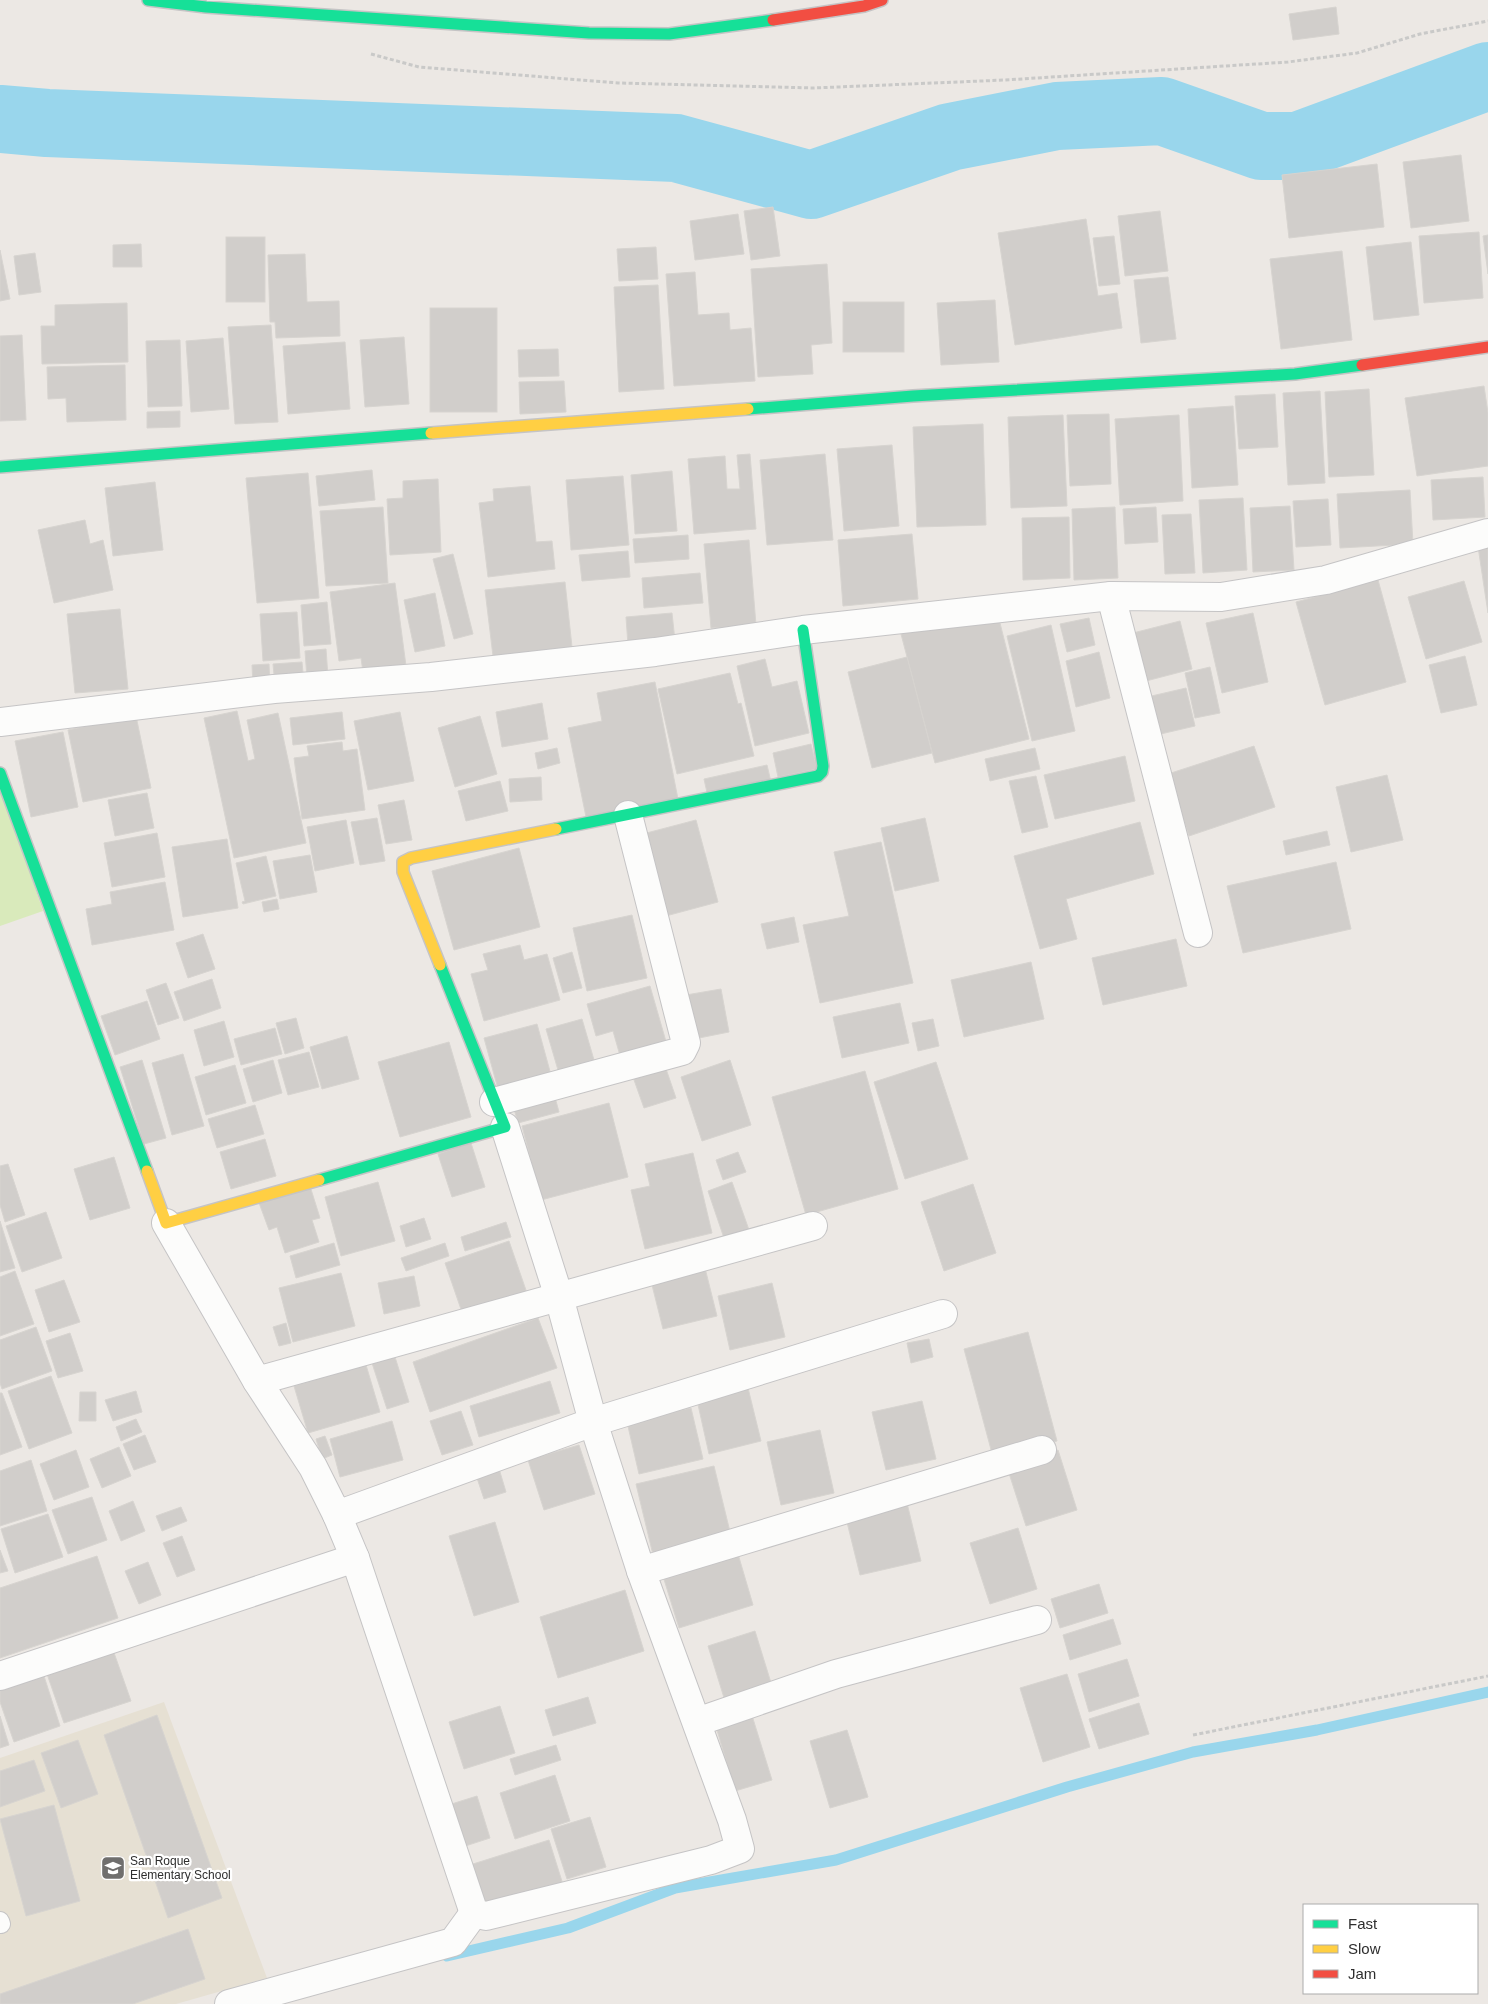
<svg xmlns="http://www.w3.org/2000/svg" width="1488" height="2004" font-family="Helvetica,sans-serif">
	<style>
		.education { fill: #e6e0d3 }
		.pitch { fill: #d9eabb }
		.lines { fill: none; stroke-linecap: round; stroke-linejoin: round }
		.stream { stroke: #99d6ec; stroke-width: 11 }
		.river { stroke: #99d6ec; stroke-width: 68 }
		.building { fill: #d1cecb; stroke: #d7d4d0 }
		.lane-casing { stroke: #c5c4c5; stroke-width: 20 }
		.street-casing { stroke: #c5c4c5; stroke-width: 30 }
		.fast-casing { stroke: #c5c4c5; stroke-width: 14 }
		.slow-casing { stroke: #c5c4c5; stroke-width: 14 }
		.jam-casing { stroke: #c5c4c5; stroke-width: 14 }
		.path { stroke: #c9c9c8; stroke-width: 3; stroke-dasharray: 4 2.5; stroke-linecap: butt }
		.lane { stroke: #fcfcfb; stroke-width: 18 }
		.street { stroke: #fcfcfb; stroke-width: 28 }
		.fast { stroke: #16e098; stroke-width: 11 }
		.slow { stroke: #ffcf43; stroke-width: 11 }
		.jam { stroke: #f24e42; stroke-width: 11 }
		.labels { text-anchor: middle; stroke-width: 4.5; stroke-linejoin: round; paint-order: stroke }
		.poi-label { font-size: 12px; fill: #2e2e2e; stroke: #fff; text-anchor: start }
	</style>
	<rect width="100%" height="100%" fill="#ece8e4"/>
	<polygon class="education" points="164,1702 267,1978 176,2004 0,2004 0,1758"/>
	<polygon class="pitch" points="0,785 43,911 0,926"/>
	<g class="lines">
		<polyline class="stream" points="447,1956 568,1928 675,1888 836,1860 1067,1787 1193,1752 1317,1730 1488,1692"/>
		<polyline class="river" points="0,119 47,123 676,148 811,185 950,137 1057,116 1162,111 1261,146 1298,146 1488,76"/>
	</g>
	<g class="building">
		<polygon points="1336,7 1339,34 1293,40 1289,14"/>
		<polygon points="1461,155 1469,221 1411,228 1403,162"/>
		<polygon points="1377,164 1384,227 1289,238 1282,175"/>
		<polygon points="773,207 780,256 751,260 744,211"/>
		<polygon points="1160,211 1168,271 1125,276 1118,216"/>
		<polygon points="738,214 744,254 695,260 690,221"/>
		<polygon points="1086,219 1098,296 1117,293 1122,328 1015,345 998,233"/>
		<polygon points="1479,232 1483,298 1424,303 1419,236"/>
		<polygon points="1488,235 1488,274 1483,236"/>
		<polygon points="1114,236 1120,284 1099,286 1093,238"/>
		<rect x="226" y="237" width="39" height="65"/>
		<polygon points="1411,242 1419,315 1374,320 1366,247"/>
		<polygon points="141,244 142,267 113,267 113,245"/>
		<polygon points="656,247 658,279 619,281 617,249"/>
		<polygon points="0,250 10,299 0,301"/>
		<polygon points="1342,251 1352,340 1281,349 1270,259"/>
		<polygon points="35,253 41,292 19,295 14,256"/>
		<polygon points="305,254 307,302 339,301 340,336 276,338 275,322 270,322 268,255"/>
		<polygon points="827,264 832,343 811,345 813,374 758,377 751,269"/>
		<polygon points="695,272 698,315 729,313 730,330 751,328 755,381 674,386 666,274"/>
		<polygon points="1168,277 1176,339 1141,343 1134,280"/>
		<polygon points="658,285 664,389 619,392 614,287"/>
		<polygon points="995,300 999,362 941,365 937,303"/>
		<rect x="843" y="302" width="61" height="50"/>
		<polygon points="127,303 128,362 42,364 41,326 55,326 55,305"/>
		<rect x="430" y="308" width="67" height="104"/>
		<polygon points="271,325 278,422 235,424 228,327"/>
		<polygon points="22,335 26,420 0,421 0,336"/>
		<polygon points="404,337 409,404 365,407 360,340"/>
		<polygon points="223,338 229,409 191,412 186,341"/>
		<polygon points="180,340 182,406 148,407 146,341"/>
		<polygon points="345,342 350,409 288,414 283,346"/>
		<polygon points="558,349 559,376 519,377 518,350"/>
		<polygon points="125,365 126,420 67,422 66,398 48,399 47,367"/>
		<polygon points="564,381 566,412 520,414 519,382"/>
		<polygon points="1484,386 1488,413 1488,466 1417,476 1405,398"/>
		<polygon points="1369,389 1374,475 1329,477 1325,392"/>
		<polygon points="1320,391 1325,483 1288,485 1283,393"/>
		<polygon points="1275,394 1278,447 1239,449 1235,396"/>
		<polygon points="1233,406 1238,485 1192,488 1188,409"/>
		<polygon points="180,411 180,427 147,428 147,412"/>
		<polygon points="1109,414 1111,484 1070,486 1067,415"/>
		<polygon points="1063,415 1067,506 1011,508 1008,417"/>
		<polygon points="1179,415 1183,501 1120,505 1115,419"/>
		<polygon points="983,424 986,525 917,527 913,427"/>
		<polygon points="892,445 899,526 844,531 837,449"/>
		<polygon points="750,454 756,529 694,534 688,459 725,456 727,489 740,489 737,455"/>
		<polygon points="825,454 833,540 767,545 760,460"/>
		<polygon points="372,470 375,500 319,506 316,476"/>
		<polygon points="672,471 677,531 635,534 631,475"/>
		<polygon points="308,473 319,598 257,603 246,478"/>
		<polygon points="623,476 629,545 571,550 566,480"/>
		<polygon points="1483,477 1485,517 1433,520 1431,480"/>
		<polygon points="438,479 441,552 390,555 387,499 403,498 403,481"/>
		<polygon points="155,482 163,550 113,556 105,488"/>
		<polygon points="530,486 536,542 552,541 555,569 488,577 479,503 494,501 493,489"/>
		<polygon points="1410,490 1413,544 1340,548 1337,494"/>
		<polygon points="1243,498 1247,570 1203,573 1199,500"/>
		<polygon points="1328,499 1331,545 1296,547 1293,501"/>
		<polygon points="1290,506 1294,570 1253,572 1250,508"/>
		<polygon points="383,507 388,583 326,586 320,511"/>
		<polygon points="1115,507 1118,578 1074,580 1072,509"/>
		<polygon points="1156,507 1158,542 1125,544 1123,509"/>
		<polygon points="1191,514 1195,573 1165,574 1162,515"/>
		<polygon points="1069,517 1070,578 1023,580 1022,518"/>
		<polygon points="85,520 90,544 103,540 113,590 54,603 38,530"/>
		<polygon points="912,534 918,599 843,606 838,540"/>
		<polygon points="688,535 689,559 635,563 633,539"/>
		<polygon points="1488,539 1488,613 1477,540"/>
		<polygon points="749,540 756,625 711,628 704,544"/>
		<polygon points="628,551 630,577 582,581 579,555"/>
		<polygon points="453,554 473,634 454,639 433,559"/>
		<polygon points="700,573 703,603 644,608 642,578"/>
		<polygon points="1378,580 1406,682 1325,705 1296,602"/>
		<polygon points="1464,581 1482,642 1426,659 1408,597"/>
		<polygon points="565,582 572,647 493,656 485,590"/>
		<polygon points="395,583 406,666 363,672 361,658 339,661 330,592"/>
		<polygon points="435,593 445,646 415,652 404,600"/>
		<polygon points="327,602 331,644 304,646 301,605"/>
		<polygon points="120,609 128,689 75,693 67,614"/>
		<polygon points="997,611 1029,739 935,763 901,634"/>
		<polygon points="297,612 300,658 263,661 260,614"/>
		<polygon points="672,613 675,641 628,645 626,617"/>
		<polygon points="1253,613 1268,682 1222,693 1206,623"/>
		<polygon points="1089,618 1095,645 1067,652 1060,624"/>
		<polygon points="1180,621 1192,669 1146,681 1133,633"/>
		<polygon points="1051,625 1075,731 1032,741 1007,636"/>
		<polygon points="326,649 328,677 307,678 305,651"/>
		<polygon points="1099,652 1110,698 1076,707 1066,661"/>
		<polygon points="1465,656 1477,705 1441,713 1429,665"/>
		<polygon points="907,657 932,753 872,768 848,672"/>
		<polygon points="765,659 772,687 797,681 809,733 755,746 737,666"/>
		<polygon points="302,662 304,684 275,685 273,664"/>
		<polygon points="269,664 270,685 253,685 252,665"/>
		<polygon points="1210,667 1220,713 1195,718 1185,673"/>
		<polygon points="730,673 738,704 741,703 754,756 677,774 658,689"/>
		<polygon points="655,682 678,799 586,817 568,728 602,721 597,693"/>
		<polygon points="1186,688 1195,726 1152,736 1143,698"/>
		<polygon points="542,703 548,739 502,747 496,712"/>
		<polygon points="237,711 248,761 255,759 247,720 278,713 306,843 234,858 204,718"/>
		<polygon points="342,712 345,739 293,745 290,718"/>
		<polygon points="400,712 414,781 368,790 354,721"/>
		<polygon points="136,716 151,788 83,802 68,730"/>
		<polygon points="480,716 497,774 455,787 438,728"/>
		<polygon points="63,732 78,807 31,817 15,741"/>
		<polygon points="342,742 343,751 357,749 365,810 302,819 294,758 309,756 307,746"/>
		<polygon points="811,744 817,769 778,777 773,753"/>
		<polygon points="1254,746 1275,807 1189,836 1168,774"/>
		<polygon points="557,748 560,763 538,769 535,753"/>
		<polygon points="1035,748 1040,769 990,781 985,759"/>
		<polygon points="1125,756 1135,801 1055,819 1044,775"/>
		<polygon points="767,765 771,782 708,797 704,779"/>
		<polygon points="1387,775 1403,840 1351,852 1336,787"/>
		<polygon points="1036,776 1048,827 1022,833 1009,781"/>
		<polygon points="541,777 542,800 510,802 509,779"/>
		<polygon points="500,781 508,811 466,821 458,791"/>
		<polygon points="147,793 154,828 115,836 108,800"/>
		<polygon points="404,800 412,840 386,844 378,805"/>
		<polygon points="377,818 385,861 360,865 351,822"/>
		<polygon points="925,818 939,881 895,891 881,828"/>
		<polygon points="346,820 354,863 315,871 307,827"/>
		<polygon points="696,820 718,902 662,917 639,835"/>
		<polygon points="1140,822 1154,874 1066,899 1077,939 1040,949 1014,856"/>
		<polygon points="1327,831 1330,845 1286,855 1283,841"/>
		<polygon points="157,833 165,877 112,887 104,843"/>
		<polygon points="227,839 238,908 183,917 172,847"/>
		<polygon points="881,842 913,983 820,1003 803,925 849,916 834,852"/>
		<polygon points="519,848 540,927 454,950 432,871"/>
		<polygon points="310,855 317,892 280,899 273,861"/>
		<polygon points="266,856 276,896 243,904 242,902 245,901 236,863"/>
		<polygon points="1336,862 1351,929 1243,953 1227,886"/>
		<polygon points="165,882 174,930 92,945 86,909 112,904 110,892"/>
		<polygon points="277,899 279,909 264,912 262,902"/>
		<polygon points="632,915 647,978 587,991 573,928"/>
		<polygon points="794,917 799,942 767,949 761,924"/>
		<polygon points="203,934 215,969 188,978 176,943"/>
		<polygon points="1176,939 1187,986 1103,1005 1092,958"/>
		<polygon points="520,945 524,960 547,954 560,1000 484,1021 471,974 488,970 483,954"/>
		<polygon points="572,952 582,988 563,993 553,958"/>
		<polygon points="1031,962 1044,1019 964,1037 951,980"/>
		<polygon points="212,979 221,1008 184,1021 174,992"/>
		<polygon points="166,983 179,1018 158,1025 146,990"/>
		<polygon points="650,986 667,1045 621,1059 613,1031 596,1036 587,1004"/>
		<polygon points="721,989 729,1032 694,1039 686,995"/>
		<polygon points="147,1001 160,1039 115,1055 101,1016"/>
		<polygon points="900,1003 909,1043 842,1058 833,1017"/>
		<polygon points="296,1018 304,1048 285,1054 276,1023"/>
		<polygon points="582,1019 594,1060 558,1070 546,1029"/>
		<polygon points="933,1019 939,1046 918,1051 912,1023"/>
		<polygon points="224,1021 234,1057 204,1066 194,1030"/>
		<polygon points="537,1024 551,1075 498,1089 484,1038"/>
		<polygon points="275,1028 282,1054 241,1065 234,1039"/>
		<polygon points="347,1036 359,1079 322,1089 310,1047"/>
		<polygon points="449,1042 471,1117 400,1137 378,1062"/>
		<polygon points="309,1052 319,1087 288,1095 278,1060"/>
		<polygon points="183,1054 204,1126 172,1135 152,1063"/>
		<polygon points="142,1060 166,1138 144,1144 120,1067"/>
		<polygon points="273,1060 282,1093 253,1102 243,1069"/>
		<polygon points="730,1060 751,1125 702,1141 681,1077"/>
		<polygon points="936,1062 968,1159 905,1179 874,1082"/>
		<polygon points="235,1065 246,1103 206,1115 195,1077"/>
		<polygon points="665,1066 676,1098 644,1108 633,1077"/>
		<polygon points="865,1071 898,1189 806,1215 772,1097"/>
		<polygon points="553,1090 559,1112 518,1123 512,1102"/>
		<polygon points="609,1103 628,1177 541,1200 522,1126"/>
		<polygon points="255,1105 264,1134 217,1148 208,1119"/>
		<polygon points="265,1139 276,1176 231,1189 220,1152"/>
		<polygon points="471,1143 485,1187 452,1197 438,1154"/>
		<polygon points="738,1152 746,1172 723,1180 716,1160"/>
		<polygon points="693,1153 712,1233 645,1249 631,1190 650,1186 645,1164"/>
		<polygon points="114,1157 130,1208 90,1220 74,1169"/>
		<polygon points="8,1164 25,1215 5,1222 0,1205 0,1166"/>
		<polygon points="378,1182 395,1241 341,1256 325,1197"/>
		<polygon points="732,1182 749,1230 724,1238 708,1191"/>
		<polygon points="309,1183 320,1218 312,1220 319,1242 285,1253 277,1227 269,1230 258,1200"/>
		<polygon points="973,1184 996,1253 944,1271 921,1202"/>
		<polygon points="46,1212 62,1258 22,1272 6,1226"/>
		<polygon points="424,1218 431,1239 406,1247 400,1226"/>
		<polygon points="0,1221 15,1268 0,1272"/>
		<polygon points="506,1222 511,1237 465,1251 461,1237"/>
		<polygon points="509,1241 528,1296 464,1318 445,1263"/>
		<polygon points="334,1243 340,1265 296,1278 290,1256"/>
		<polygon points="445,1243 449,1256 406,1271 401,1258"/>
		<polygon points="705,1268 717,1316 663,1329 651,1281"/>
		<polygon points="15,1271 34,1324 0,1336 0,1277"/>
		<polygon points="341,1273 355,1326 293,1342 279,1288"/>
		<polygon points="414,1276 420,1306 384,1314 378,1283"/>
		<polygon points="64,1280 80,1322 49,1332 35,1290"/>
		<polygon points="772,1283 785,1337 730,1350 718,1296"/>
		<polygon points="538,1318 557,1368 430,1412 413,1362"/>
		<polygon points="286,1323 291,1343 279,1346 273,1327"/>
		<polygon points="36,1327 52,1371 2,1389 0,1383 0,1340"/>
		<polygon points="1028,1332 1057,1441 993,1457 964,1349"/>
		<polygon points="70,1333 83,1371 58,1378 46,1341"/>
		<polygon points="929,1339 933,1357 911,1363 907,1343"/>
		<polygon points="395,1357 409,1402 387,1409 372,1363"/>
		<polygon points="366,1365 380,1412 308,1433 294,1386"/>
		<polygon points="51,1376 72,1433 29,1449 8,1391"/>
		<polygon points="550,1381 560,1413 479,1437 470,1406"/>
		<polygon points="748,1388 761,1441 709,1454 697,1400"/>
		<polygon points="136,1391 142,1412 113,1421 105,1400"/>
		<polygon points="80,1392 96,1392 96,1421 79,1421"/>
		<polygon points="0,1393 2,1393 22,1447 0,1455"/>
		<polygon points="922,1401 936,1459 886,1470 872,1412"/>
		<polygon points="691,1408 703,1459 639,1474 627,1422"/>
		<polygon points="461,1411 473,1445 442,1455 430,1421"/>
		<polygon points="136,1419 142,1432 121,1441 116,1427"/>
		<polygon points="392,1421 403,1460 340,1477 330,1439"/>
		<polygon points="820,1430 834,1493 781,1505 767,1442"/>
		<polygon points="145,1435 156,1462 134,1470 123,1444"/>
		<polygon points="325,1436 332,1455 322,1459 316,1439"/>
		<polygon points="579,1445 595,1494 544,1510 528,1460"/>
		<polygon points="119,1447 131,1476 102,1488 90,1459"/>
		<polygon points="76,1450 89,1487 54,1500 40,1464"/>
		<polygon points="1058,1450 1077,1510 1026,1526 1007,1467"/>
		<polygon points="31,1460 47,1511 0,1526 0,1471"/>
		<polygon points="497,1462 506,1492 484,1499 474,1469"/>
		<polygon points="714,1466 732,1540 654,1559 636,1484"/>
		<polygon points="92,1497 107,1540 68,1554 52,1510"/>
		<polygon points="133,1501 145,1531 121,1541 109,1511"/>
		<polygon points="907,1503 921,1561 860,1575 846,1518"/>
		<polygon points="181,1507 187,1521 162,1531 156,1516"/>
		<polygon points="48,1514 63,1557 15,1573 1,1529"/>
		<polygon points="495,1522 519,1602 474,1616 449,1536"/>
		<polygon points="1018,1528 1037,1589 990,1604 970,1543"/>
		<polygon points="182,1536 195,1570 177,1577 163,1543"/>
		<polygon points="0,1550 8,1571 0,1573"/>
		<polygon points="738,1554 753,1605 679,1628 663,1576"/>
		<polygon points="97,1556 118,1618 0,1658 0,1588"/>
		<polygon points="148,1562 161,1595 139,1604 125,1571"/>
		<polygon points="1099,1584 1108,1613 1060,1628 1051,1599"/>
		<polygon points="625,1590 644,1651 558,1678 540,1617"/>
		<polygon points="1113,1619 1121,1644 1070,1660 1063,1635"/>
		<polygon points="755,1631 772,1686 725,1701 708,1646"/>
		<polygon points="113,1650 131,1701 64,1723 46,1671"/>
		<polygon points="1127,1659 1139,1696 1089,1712 1078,1674"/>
		<polygon points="43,1673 60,1726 14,1742 0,1702 0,1687"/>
		<polygon points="1067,1674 1090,1747 1043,1762 1020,1688"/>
		<polygon points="588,1697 596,1723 553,1736 545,1710"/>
		<polygon points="1139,1703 1149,1734 1099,1749 1089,1719"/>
		<polygon points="500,1706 515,1753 464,1769 449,1722"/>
		<polygon points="750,1709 772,1780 735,1791 714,1720"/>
		<polygon points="157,1715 222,1898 168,1918 104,1735"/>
		<polygon points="0,1716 9,1745 0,1748"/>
		<polygon points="847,1730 868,1797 830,1808 810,1741"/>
		<polygon points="78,1740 98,1794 61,1808 41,1753"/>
		<polygon points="556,1745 561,1760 515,1775 510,1759"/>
		<polygon points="34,1760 45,1791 0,1807 0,1771"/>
		<polygon points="555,1775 570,1821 515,1839 500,1793"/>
		<polygon points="477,1796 490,1838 456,1849 442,1807"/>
		<polygon points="54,1805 80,1901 26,1916 0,1819"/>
		<polygon points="590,1817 606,1867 567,1879 551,1829"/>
		<polygon points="549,1840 565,1891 488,1914 473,1864"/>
		<polygon points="188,1929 205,1979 133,2004 0,2004 0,1994"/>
	</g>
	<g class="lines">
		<defs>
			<polyline id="lane" points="0,1921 1,1924"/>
			<g id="street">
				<polyline points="1111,596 1198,933"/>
				<polyline points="0,722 274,689 431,677 655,652 803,630 1111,596 1221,597 1326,580 1488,533"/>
				<polyline points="494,1102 682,1051 686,1043 628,815"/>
				<polyline points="166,1223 257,1381 813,1226"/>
				<polyline points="257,1381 313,1467 337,1515 593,1422 943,1314"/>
				<polyline points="337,1515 355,1558 474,1913 486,1916 711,1860 740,1849 732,1820 641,1571 593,1422 559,1297 505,1127"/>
				<polyline points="641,1571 1042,1450"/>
				<polyline points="0,1676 355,1558"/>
				<polyline points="697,1722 836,1674 1037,1620"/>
				<polyline points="229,2004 453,1942 474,1913"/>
			</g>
			<g id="fast">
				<polyline points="148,0 206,7 589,33 669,34 773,20"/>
				<polyline points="748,409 913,396 1295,374 1362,365"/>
				<polyline points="0,467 431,433"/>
				<polyline points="0,773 147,1171"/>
				<polyline points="556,829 818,776 822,772 823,766 803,630"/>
				<polyline points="319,1180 505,1127 440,965"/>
			</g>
			<g id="slow">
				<polyline points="431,433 748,409"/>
				<polyline points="440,965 403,872 403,862 411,858 556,829"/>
				<polyline points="147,1171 166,1223 319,1180"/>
			</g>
			<g id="jam">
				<polyline points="773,20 864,6 882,0"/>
				<polyline points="1362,365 1488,347"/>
			</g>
		</defs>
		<use href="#lane" class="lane-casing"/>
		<use href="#street" class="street-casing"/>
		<use href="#fast" class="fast-casing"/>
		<use href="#slow" class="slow-casing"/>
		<use href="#jam" class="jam-casing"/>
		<g class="path">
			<polyline points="371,54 419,67 618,83 814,88 1005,80 1288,62 1357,53 1420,34 1488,21"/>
			<polyline points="1193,1735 1488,1676"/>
		</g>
		<use href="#lane" class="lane"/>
		<use href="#street" class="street"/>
		<use href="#fast" class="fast"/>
		<use href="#slow" class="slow"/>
		<use href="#jam" class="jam"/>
	</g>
	<defs>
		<symbol id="school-square" viewBox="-11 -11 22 22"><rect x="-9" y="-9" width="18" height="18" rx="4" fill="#706f6e" stroke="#fff"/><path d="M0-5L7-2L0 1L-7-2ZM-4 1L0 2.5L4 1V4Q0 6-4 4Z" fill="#fff"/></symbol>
	</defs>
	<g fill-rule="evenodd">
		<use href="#school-square" x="99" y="1854" width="28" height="28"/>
	</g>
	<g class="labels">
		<g class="poi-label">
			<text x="130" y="1865">San Roque<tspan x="130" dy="14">Elementary School</tspan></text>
		</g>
	</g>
	<rect x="1303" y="1904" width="175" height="90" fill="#ffffff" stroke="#ababab"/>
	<rect x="1313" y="1920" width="25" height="8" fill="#16e098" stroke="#ababab"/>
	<text x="1348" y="1929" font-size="15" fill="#2e2e2e">Fast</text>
	<rect x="1313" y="1945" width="25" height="8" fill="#ffcf43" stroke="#ababab"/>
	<text x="1348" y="1954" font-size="15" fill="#2e2e2e">Slow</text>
	<rect x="1313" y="1970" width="25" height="8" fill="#f24e42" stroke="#ababab"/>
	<text x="1348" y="1979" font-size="15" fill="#2e2e2e">Jam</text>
</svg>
